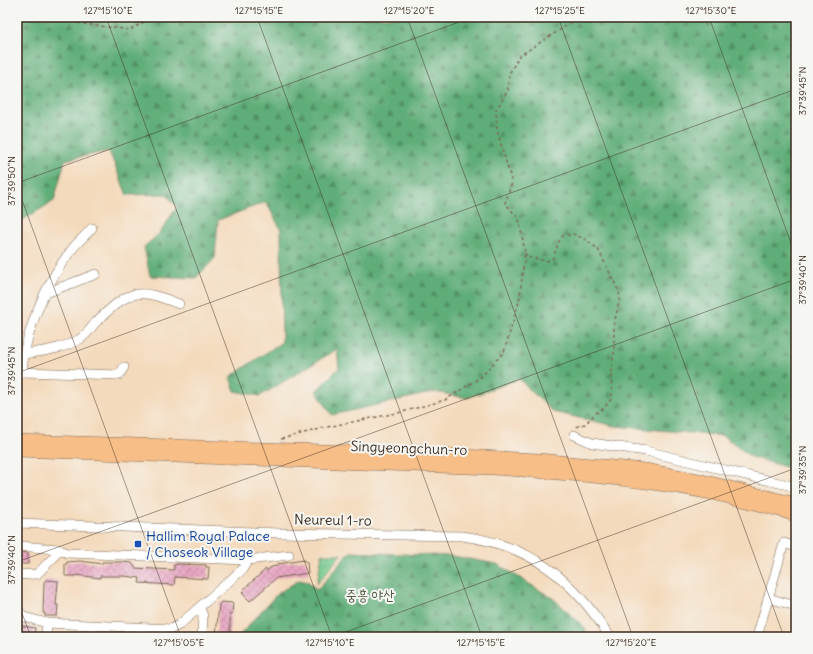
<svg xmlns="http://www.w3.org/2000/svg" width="813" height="654" font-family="Delius,'Poor Story',sans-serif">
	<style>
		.forest { fill: url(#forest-firs); stroke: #4d6c4b }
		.park { fill: url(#park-crowns); stroke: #587a56 }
		.building { fill: url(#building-cross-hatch) }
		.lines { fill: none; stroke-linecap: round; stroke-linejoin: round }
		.minor-casing { stroke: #7c6855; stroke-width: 10 }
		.highway-casing { stroke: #7c6855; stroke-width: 14 }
		.path { stroke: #7c6855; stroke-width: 1.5; stroke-dasharray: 3 3; stroke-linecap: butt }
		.minor { stroke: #fff; stroke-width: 9 }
		.highway { stroke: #f7be88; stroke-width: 13 }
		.ticks { fill: none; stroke: #3b2a1e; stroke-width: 1; stroke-opacity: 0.45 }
		.transit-dot { fill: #1a4fb4; stroke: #f6f6f2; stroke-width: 1.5 }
		.labels { text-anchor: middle; stroke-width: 4; stroke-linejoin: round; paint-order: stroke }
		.street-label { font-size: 14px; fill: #3b2a1e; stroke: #f6f6f2 }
		.transit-label { font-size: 14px; fill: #164399; stroke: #f6f6f2; text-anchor: start }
		.park-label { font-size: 14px; fill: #4c5a3f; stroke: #f6f6f2 }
		.neatline { fill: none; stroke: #3b2a1e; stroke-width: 1.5 }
		.ticks-label { font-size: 10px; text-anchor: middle; fill: #3b2a1e }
	</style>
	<defs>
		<pattern id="forest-firs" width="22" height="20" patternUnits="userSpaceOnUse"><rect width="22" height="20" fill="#5fad78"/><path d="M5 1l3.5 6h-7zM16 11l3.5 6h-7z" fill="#508d62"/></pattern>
		<pattern id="park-crowns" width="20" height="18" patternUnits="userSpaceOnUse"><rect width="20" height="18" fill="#74c98d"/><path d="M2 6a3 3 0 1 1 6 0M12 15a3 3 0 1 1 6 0" fill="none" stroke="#60a373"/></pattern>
		<pattern id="building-cross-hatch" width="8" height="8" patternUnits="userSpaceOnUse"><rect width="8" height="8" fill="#e9a7c4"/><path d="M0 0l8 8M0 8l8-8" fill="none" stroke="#be889f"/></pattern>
	</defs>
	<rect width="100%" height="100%" fill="#f6f6f2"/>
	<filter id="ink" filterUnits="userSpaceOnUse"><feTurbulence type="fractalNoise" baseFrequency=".025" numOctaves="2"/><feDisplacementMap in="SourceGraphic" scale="8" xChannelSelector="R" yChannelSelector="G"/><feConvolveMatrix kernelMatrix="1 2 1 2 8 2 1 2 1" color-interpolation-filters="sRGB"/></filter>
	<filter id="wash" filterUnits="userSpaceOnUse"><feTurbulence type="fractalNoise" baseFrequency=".012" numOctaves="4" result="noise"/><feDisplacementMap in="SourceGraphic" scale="16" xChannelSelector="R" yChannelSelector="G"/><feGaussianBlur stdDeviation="0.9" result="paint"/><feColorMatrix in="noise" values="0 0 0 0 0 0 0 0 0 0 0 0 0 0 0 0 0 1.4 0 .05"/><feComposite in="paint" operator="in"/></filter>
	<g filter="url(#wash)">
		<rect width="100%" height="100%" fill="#f4dabc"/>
		<g class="forest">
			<polygon points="21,17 796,17 796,470 751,457 723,436 615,426 553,412 519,379 467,398 435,392 332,415 316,391 339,368 337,349 260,396 235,391 230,377 282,342 281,230 266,202 218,220 215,258 196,278 150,276 144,247 159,234 177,207 166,194 127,195 109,151 65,160 54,201 19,222 17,228 17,39 23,21"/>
			<polygon points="350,552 453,556 497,564 554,599 585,628 589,637 238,637 277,594 299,580 309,582 317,590"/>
		</g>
		<polygon class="park" points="322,554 341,554 317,584"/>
		<g id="blocks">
			<g class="building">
				<polygon points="17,552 28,553 28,564 17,564"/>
				<polygon points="304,560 305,562 307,562 308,573 276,578 250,601 242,593 244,591 243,590 266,569 267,571 271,567 277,566 277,564"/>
				<polygon points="80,561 102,564 102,562 121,562 132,563 135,568 174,570 174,565 177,564 206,565 206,567 209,567 208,579 175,577 174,585 139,583 140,578 124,576 100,576 100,578 76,575 76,576 65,576 65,564 67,564 67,562"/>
				<polygon points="46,580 58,581 56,605 58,605 57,616 45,616 45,613 43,613 44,582"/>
				<polygon points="221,602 233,603 232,614 230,614 230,637 218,637 216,635 219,605"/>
				<polygon points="17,625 35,628 34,637 17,637"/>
			</g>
		</g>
	</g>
	<g filter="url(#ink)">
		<use href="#blocks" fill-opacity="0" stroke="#7c6855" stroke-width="1"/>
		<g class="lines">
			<defs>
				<g id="minor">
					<polyline points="46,293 96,274"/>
					<path d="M24,354C32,317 49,278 73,248C79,241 86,235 92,228"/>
					<path d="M17,372H22L24,354C43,351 63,349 80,339C87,335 92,326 97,321C130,290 136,287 179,304"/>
					<polyline points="22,372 119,375 124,367"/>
					<polyline points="574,435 592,443 646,451 796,487"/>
					<path d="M17,523L279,533L462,536C531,545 573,579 610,637"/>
					<polyline points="17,546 58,549 67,553 248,560 289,555"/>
					<polyline points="17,575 37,574 54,557 58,549"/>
					<polyline points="768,598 796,606"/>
					<polyline points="200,608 203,616 202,635"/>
					<polyline points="17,609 24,617 47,623 46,637"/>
					<polyline points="47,623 171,629 179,625 242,570 248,560"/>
					<polyline points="757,637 784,543 796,547"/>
				</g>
				<g id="highway">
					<polyline points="17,441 443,455 538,460 645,470 698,480 796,504"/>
					<path d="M17,450L493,468C595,475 698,483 796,515"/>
				</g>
			</defs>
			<use href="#minor" class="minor-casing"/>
			<use href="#highway" class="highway-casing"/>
			<g class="path">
				<polyline points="30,17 130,30 153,17"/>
				<polyline points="525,253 527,257 547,261 553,258 559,241 563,236 573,234 585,239 598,249 619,292 620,298 614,324 614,355 611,369 612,398 604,408 596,413 585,424 576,427"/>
				<polyline points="281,439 327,427 402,412 445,400 481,377 504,352 519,302 525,253 519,219 505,203 512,183 497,130 496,110 508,90 509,74 519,56 580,17"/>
			</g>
			<use href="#minor" class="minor"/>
			<use href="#highway" class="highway"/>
		</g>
	</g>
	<path class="ticks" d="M106,17L332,637M257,17L482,637M407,17L633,637M558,17L784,637M709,17L796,257M17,183L473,17M17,186L181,637M17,373L796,89M17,562L796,279M17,600L31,637M332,637L796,468"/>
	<rect class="transit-dot" x="134" y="540" width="8" height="8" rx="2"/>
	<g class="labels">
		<g class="street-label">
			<text transform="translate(409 448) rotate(2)" y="5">Singyeongchun-ro</text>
			<text transform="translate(333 520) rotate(1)" y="5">Neureul 1-ro</text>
		</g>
		<g class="transit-label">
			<text x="146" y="541">Hallim Royal Palace<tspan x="146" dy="16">/ Choseok Village</tspan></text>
		</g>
		<g class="park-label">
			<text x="370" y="600">중흥 야산</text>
		</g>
	</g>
	<rect width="813" height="654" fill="none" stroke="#f6f6f2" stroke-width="44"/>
	<rect x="22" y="22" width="769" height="610" class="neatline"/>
	<g class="ticks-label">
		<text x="108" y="14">127°15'10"E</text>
		<text x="259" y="14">127°15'15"E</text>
		<text x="409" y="14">127°15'20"E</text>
		<text x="560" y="14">127°15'25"E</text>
		<text x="711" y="14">127°15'30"E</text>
		<text transform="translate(802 91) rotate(-90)" y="4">37°39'45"N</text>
		<text transform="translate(11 181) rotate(-90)" y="4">37°39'50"N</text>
		<text transform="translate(802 280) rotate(-90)" y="4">37°39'40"N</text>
		<text transform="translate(11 371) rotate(-90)" y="4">37°39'45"N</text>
		<text transform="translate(802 470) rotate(-90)" y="4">37°39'35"N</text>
		<text transform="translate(11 560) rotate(-90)" y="4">37°39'40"N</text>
		<text x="179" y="646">127°15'05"E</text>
		<text x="330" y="646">127°15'10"E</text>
		<text x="481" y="646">127°15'15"E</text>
		<text x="631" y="646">127°15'20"E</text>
	</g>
</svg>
